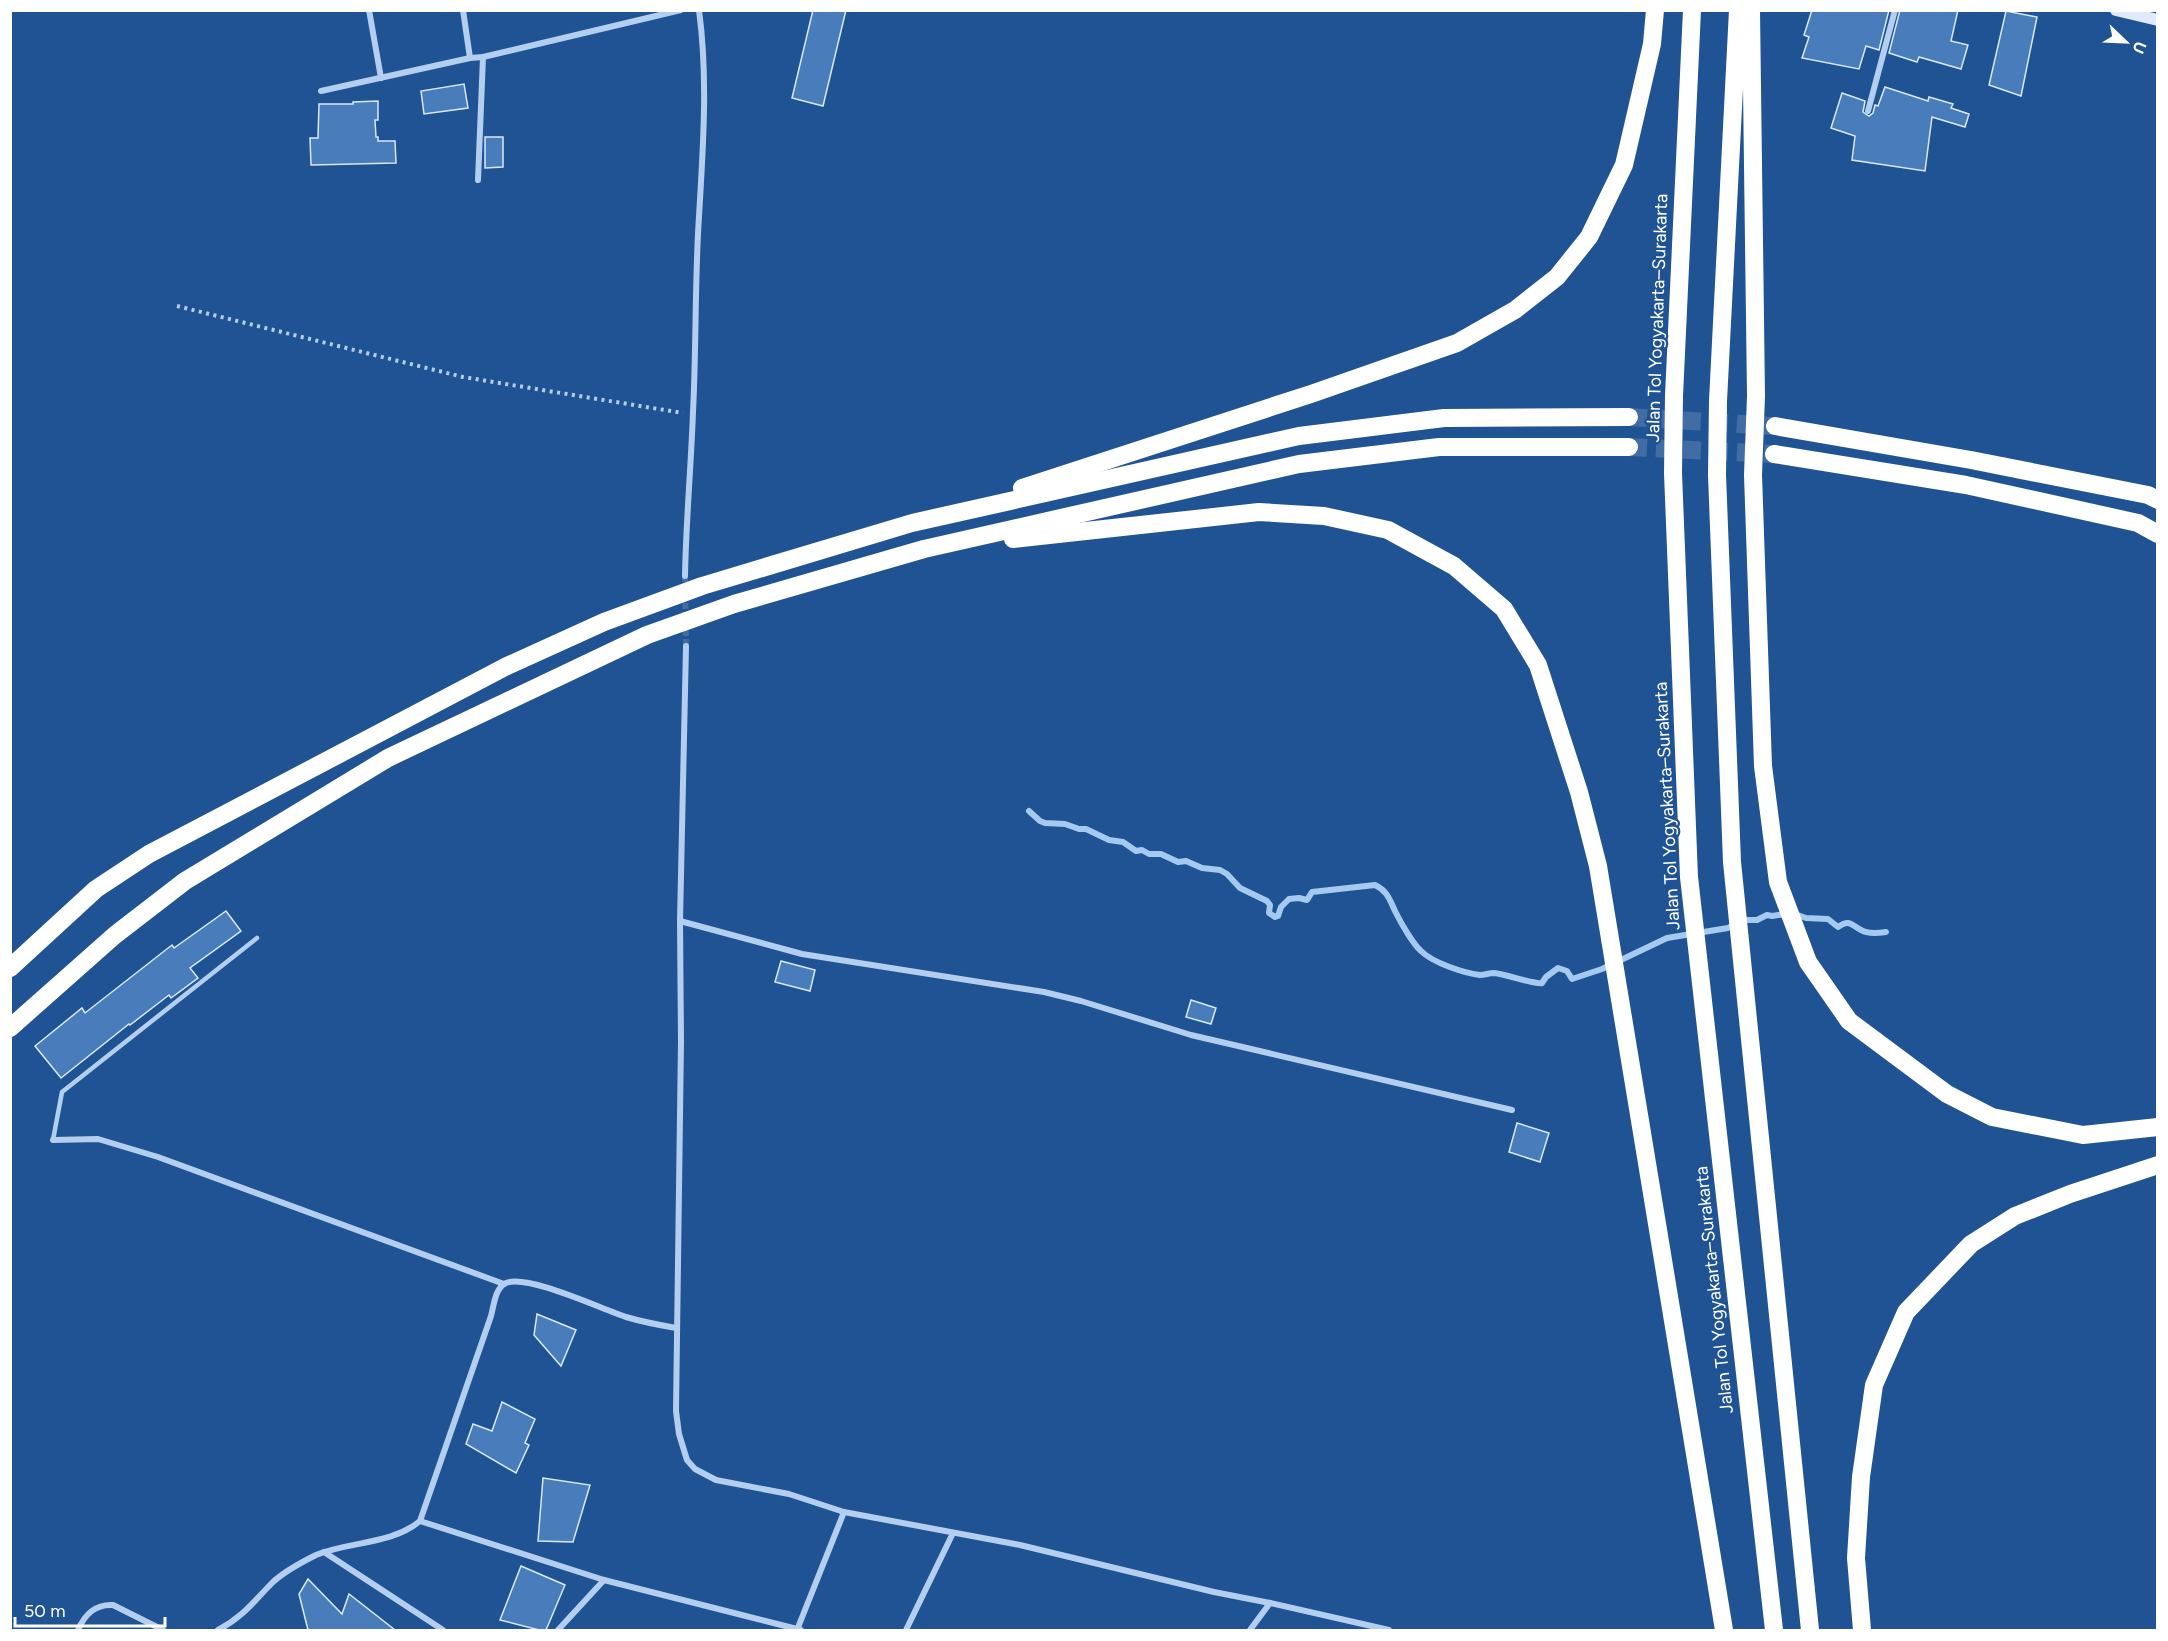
<svg xmlns="http://www.w3.org/2000/svg" width="2168" height="1641" font-family="Figtree,sans-serif">
	<style>
		.lines { fill: none; stroke-linecap: round; stroke-linejoin: round }
		.stream { stroke: #a6c9ef; stroke-width: 6 }
		.building { fill: #487cbb; stroke: #d9e8fa; stroke-width: 1.5 }
		.street-tunnel { stroke: #416da4; stroke-width: 6; stroke-dasharray: 6 3; stroke-linecap: butt }
		.highway-tunnel { stroke: #416da4; stroke-width: 18; stroke-dasharray: 18 9; stroke-linecap: butt }
		.path { stroke: #b3ceee; stroke-width: 4; stroke-dasharray: 3 4.5; stroke-linecap: butt }
		.lane { stroke: #b3ceee; stroke-width: 4.5 }
		.street { stroke: #b3ceee; stroke-width: 6 }
		.secondary { stroke: #dfebfa; stroke-width: 12 }
		.highway { stroke: #fff; stroke-width: 18 }
		.labels { text-anchor: middle; stroke-width: 4.5; stroke-linejoin: round; paint-order: stroke }
		.street-label { font-size: 18px; fill: #fff; stroke: #205394 }
	</style>
	<rect width="100%" height="100%" fill="#205394"/>
	<g class="lines">
		<path class="stream" d="M1029,811L1040,821L1045,823L1065,824L1079,829H1086L1109,840L1123,842L1136,851L1142,850L1149,854H1161L1178,862L1186,861L1202,868L1220,870L1227,874L1240,888L1267,901L1270,905L1269,913L1275,917L1278,916L1281,907L1289,899L1299,898L1307,900L1312,892L1375,885C1388,891 1390,901 1396,913C1401,923 1413,944 1421,951C1433,963 1464,973 1480,975C1485,975 1489,973 1494,973C1506,974 1535,985 1542,983L1546,977L1558,968L1567,971L1572,979L1602,969L1667,938L1728,928L1742,920H1757L1767,915L1772,916L1792,913L1806,918L1828,919L1838,927C1850,919 1851,925 1861,930C1867,934 1879,933 1886,932"/>
	</g>
	<g class="building">
		<polygon points="813,10 846,10 823,106 792,98"/>
		<polygon points="1812,10 1889,10 1879,50 1866,46 1859,69 1802,58 1809,37 1804,35"/>
		<polygon points="1900,10 1958,10 1951,41 1968,45 1961,69 1919,57 1917,62 1889,53"/>
		<polygon points="2006,11 2037,17 2021,96 1989,85"/>
		<polygon points="464,84 468,108 424,114 421,91"/>
		<polygon points="1885,87 1928,101 1929,97 1953,104 1951,108 1969,114 1965,127 1932,117 1925,171 1852,160 1855,136 1831,128 1842,93 1865,101 1863,112 1869,116 1873,113 1875,105 1878,106"/>
		<polygon points="378,101 378,120 375,120 376,137 378,137 378,141 395,141 396,163 311,165 310,138 318,138 319,104 353,104 353,102"/>
		<polygon points="485,137 503,137 503,167 485,168"/>
		<polygon points="226,911 241,931 190,968 198,978 171,998 169,995 130,1025 129,1024 61,1078 35,1046 82,1008 85,1013 172,945 174,948"/>
		<polygon points="781,961 815,970 810,991 775,982"/>
		<polygon points="1191,1000 1216,1008 1211,1024 1186,1017"/>
		<polygon points="1517,1123 1549,1133 1540,1162 1509,1152"/>
		<polygon points="537,1314 576,1330 561,1366 534,1335"/>
		<polygon points="502,1402 535,1419 525,1443 529,1445 516,1473 466,1444 473,1424 492,1431"/>
		<polygon points="543,1478 590,1485 573,1542 538,1541"/>
		<polygon points="521,1566 565,1585 546,1630 539,1630 500,1620"/>
		<polygon points="308,1579 342,1614 349,1594 395,1630 308,1630 299,1594"/>
	</g>
	<g class="lines">
		<polyline class="street-tunnel" points="685,576 686,646"/>
		<g class="highway-tunnel">
			<polyline points="1629,417 1771,426"/>
			<polyline points="1629,447 1774,454"/>
		</g>
		<polyline class="path" points="177,306 463,377 683,413"/>
		<polyline class="lane" points="53,1140 62,1092 257,938"/>
		<g class="street">
			<polyline points="369,10 381,78"/>
			<polyline points="463,10 470,58"/>
			<polyline points="321,91 470,58 483,57 681,10"/>
			<polyline points="1868,111 1895,10"/>
			<polyline points="478,180 483,57"/>
			<path d="M685,576C686,521 691,467 693,412C696,353 695,293 698,234C702,160 709,84 699,10"/>
			<polyline points="686,646 680,921 681,1041 676,1411 679,1434 687,1460 695,1469 716,1480 789,1494 844,1512 1020,1545 1214,1592 1270,1603 1389,1630"/>
			<polyline points="680,921 802,954 1044,992 1081,1001 1191,1035 1512,1110"/>
			<polyline points="53,1140 98,1139 158,1157 504,1284"/>
			<polyline points="420,1521 604,1580 801,1630"/>
			<polyline points="324,1552 443,1630"/>
			<path d="M78,1630C85,1614 95,1604 113,1605L163,1630"/>
			<path d="M218,1630C243,1617 254,1601 273,1582C285,1571 302,1562 316,1555C350,1541 391,1545 420,1521L491,1316C494,1305 495,1288 506,1283C528,1274 601,1309 626,1317C643,1322 659,1325 676,1328"/>
			<polyline points="558,1630 604,1580"/>
			<polyline points="797,1630 844,1512"/>
			<polyline points="906,1630 953,1533"/>
			<polyline points="1250,1630 1270,1603"/>
		</g>
		<polyline class="secondary" points="2116,10 2158,20"/>
		<g class="highway">
			<polyline points="1692,10 1674,396 1673,473 1689,877 1774,1630"/>
			<polyline points="1738,10 1718,401 1717,475 1732,862 1810,1630"/>
			<polyline points="1751,10 1756,396 1753,475 1763,766 1778,882 1808,962 1849,1021 1947,1094 1992,1117 2083,1135 2158,1127"/>
			<polyline points="1775,426 1971,460 2148,495 2158,500"/>
			<polyline points="1774,454 1966,485 2138,523 2158,534"/>
			<polyline points="1022,488 1311,394 1457,343 1515,310 1557,277 1589,237 1624,165 1652,44 1655,10"/>
			<polyline points="1013,539 1259,512 1324,516 1388,530 1454,566 1504,609 1538,665 1579,792 1598,866 1724,1630"/>
			<polyline points="10,968 96,889 149,854 507,666 604,622 702,586 912,523 1299,436 1444,418 1629,417"/>
			<polyline points="10,1028 115,935 185,881 388,758 647,635 734,604 924,549 1299,464 1439,447 1629,447"/>
			<polyline points="1862,1630 1856,1558 1861,1477 1874,1385 1906,1312 1971,1244 2015,1216 2070,1194 2158,1165"/>
		</g>
	</g>
	<g class="labels">
		<g class="street-label">
			<text transform="translate(1657 318) rotate(-88)" y="6">Jalan Tol Yogyakarta–Surakarta</text>
			<text transform="translate(1667 806) rotate(-93)" y="6">Jalan Tol Yogyakarta–Surakarta</text>
			<text transform="translate(1714 1290) rotate(-96)" y="6">Jalan Tol Yogyakarta–Surakarta</text>
		</g>
	</g>
	<rect width="2168" height="1641" fill="none" stroke="#ffffff" stroke-width="24"/>
	<g transform="translate(2126 42) rotate(113)" stroke="#205394" stroke-width="4.5" paint-order="stroke">
	<path d="M0-4.5L10 22L0 15L-10 22Z" fill="#ffffff"/>
	<text y="-9" font-size="16" font-weight="bold" text-anchor="middle" fill="#ffffff">U</text>
	</g>
	<path d="M15 1617v9h150v-9" fill="none" stroke="#ffffff" stroke-width="3"/>
	<text x="24" y="1617" font-size="18" fill="#ffffff" stroke="#205394" stroke-width="4.5" paint-order="stroke">50 m</text>
</svg>
